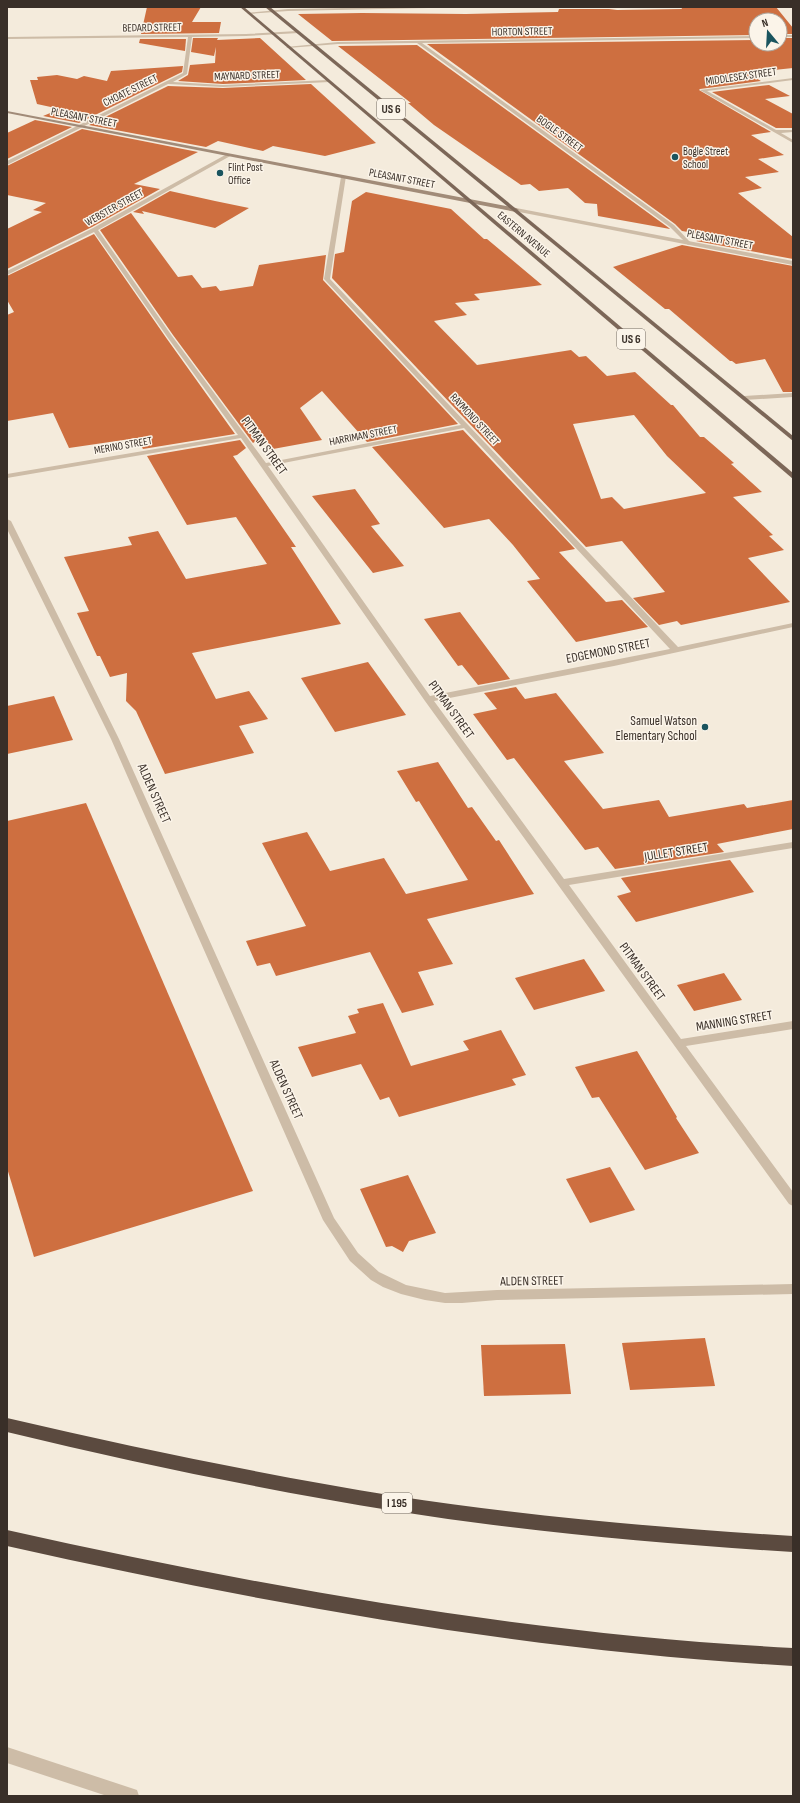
<svg xmlns="http://www.w3.org/2000/svg" width="800" height="1803" font-family="'Sofia Sans Condensed',sans-serif">
	<style>
		.building { fill: #ce6f40; fill-rule: evenodd }
		.lines { fill: none; stroke-linecap: round; stroke-linejoin: round }
		.minor { fill: #cdbca7; fill-rule: evenodd }
		.tertiary { fill: #cdbca7; fill-rule: evenodd }
		.secondary { fill: #a18b78; fill-rule: evenodd }
		.primary { fill: #7c6758; fill-rule: evenodd }
		.motorway { fill: #5b4a3f; fill-rule: evenodd }
		.poi-dot { fill: #1a545e; stroke: #fbf4e9; stroke-width: 1.5 }
		.labels { text-anchor: middle; stroke-width: 3; stroke-linejoin: round; paint-order: stroke }
		.far-street-label { font-size: 11px; fill: #392f28; stroke: #fbf4e9 }
		.far-poi-label { font-size: 11px; fill: #392f28; stroke: #fbf4e9; text-anchor: start }
		.shield { fill: #fbf4e9; stroke: #736a62; stroke-width: 1 }
		.shield-label { font-size: 12px; font-weight: bold; fill: #392f28 }
		.street-label { font-size: 13px; fill: #392f28; stroke: #fbf4e9 }
		.poi-label { font-size: 13px; fill: #392f28; stroke: #fbf4e9; text-anchor: end }
	</style>
	<rect width="100%" height="100%" fill="#f4ebdc"/>
	<g class="building">
		<polygon points="147,7 201,7 192,22 221,22 219,33 141,34"/>
		<polygon points="681,7 776,7 793,28 793,34 780,34 780,20 756,20 756,35 332,41 298,14 362,13 466,14 558,12 559,9 609,9 617,10 682,9"/>
		<polygon points="193,38 218,38 217,40 260,38 306,80 223,84 178,81 188,75 190,65 215,63 216,47 214,56 191,52"/>
		<polygon points="780,38 793,38 793,68 755,72 759,75 752,76 761,81 700,89 699,90 771,132 751,135 784,155 758,159 779,172 745,177 762,188 738,193 793,237 793,259 696,241 712,236 682,231 675,224 427,44 756,40 756,44 780,44"/>
		<polygon points="140,39 186,39 185,51 139,43"/>
		<polygon points="417,45 669,228 670,229 598,216 597,204 585,203 568,188 539,191 530,184 521,185 434,125 408,103 411,103 338,46"/>
		<polygon points="183,66 182,72 79,123 43,116 60,109 37,104 30,80 38,80 37,77 57,75 77,79 84,76 107,81 111,71"/>
		<polygon points="311,84 376,143 325,156 273,146 263,151 218,141 206,147 89,125 168,86 223,88"/>
		<polygon points="769,85 790,96 765,99 793,114 793,128 776,128 712,92"/>
		<polygon points="35,120 72,127 7,159 7,133"/>
		<polygon points="82,129 198,152 134,184 160,189 92,227 7,269 7,229 42,212 33,210 46,203 7,195 7,166"/>
		<polygon points="170,191 215,201 249,208 215,228 142,211 144,214 133,212"/>
		<path d="M366,192L451,209L484,239H487L542,285L474,294L480,300L455,303L467,315L434,321L477,365L571,350L579,357L586,356L607,376L635,372L671,405H673L700,437H704L734,463L731,464L762,492L733,497L773,535L769,536L784,550L748,558L790,602L681,625L677,621L659,625L633,598L665,592L622,541L586,547L332,278L335,254L344,252L352,201ZM634,415L667,456L706,493L624,509L612,497L601,499L573,424Z"/>
		<polygon points="131,213 178,277 192,275 202,288 216,286 220,291 253,286 259,265 326,255 323,280 458,424 367,442 322,391 300,408 322,440 273,449 263,436 253,443 173,335 100,230"/>
		<polygon points="94,234 167,339 235,434 143,449 137,438 69,448 53,413 7,421 7,315 14,312 7,300 7,276"/>
		<polygon points="682,245 793,266 793,392 783,392 765,359 736,364 732,361 730,361 669,309 665,309 613,267"/>
		<polygon points="463,430 575,549 559,552 606,602 622,600 648,627 576,642 527,581 540,579 513,545 489,519 444,528 372,447"/>
		<polygon points="240,440 246,448 237,455 233,456 296,547 291,547 341,624 192,653 216,699 249,691 268,719 239,726 254,753 165,774 136,711 126,701 127,673 110,677 100,656 97,656 77,613 89,611 64,557 132,545 128,537 158,531 186,579 267,564 236,517 187,525 147,456"/>
		<polygon points="355,489 380,524 371,526 404,566 373,573 312,496"/>
		<polygon points="460,612 510,679 478,685 462,665 458,666 424,619"/>
		<polygon points="368,662 406,715 335,732 301,678"/>
		<polygon points="516,687 525,699 556,693 604,753 564,761 603,809 659,800 669,817 744,804 747,808 793,800 793,829 717,844 724,852 615,869 598,847 585,850 514,758 507,760 473,714 497,709 484,693"/>
		<polygon points="54,696 73,740 7,754 7,706"/>
		<polygon points="438,762 468,808 472,807 496,841 499,840 534,894 427,919 453,964 418,972 434,1005 402,1013 370,952 276,976 270,963 257,966 246,941 306,926 262,843 307,832 330,871 384,858 406,894 468,880 419,801 416,802 397,771"/>
		<polygon points="86,803 253,1191 34,1257 7,1168 7,821"/>
		<polygon points="730,860 754,892 636,922 617,896 631,892 621,878"/>
		<polygon points="584,959 605,991 534,1010 515,978"/>
		<polygon points="724,973 742,1000 694,1011 677,985"/>
		<polygon points="383,1003 411,1066 469,1050 463,1041 501,1030 526,1075 512,1079 516,1085 399,1117 389,1097 380,1100 361,1064 312,1077 298,1047 356,1033 348,1016 359,1013 357,1009"/>
		<polygon points="637,1051 677,1117 676,1118 699,1153 645,1170 599,1097 592,1098 575,1067"/>
		<polygon points="610,1167 635,1210 590,1223 566,1179"/>
		<polygon points="408,1175 436,1233 409,1241 403,1252 392,1246 386,1247 360,1189"/>
		<polygon points="705,1338 715,1386 630,1390 622,1343"/>
		<polygon points="565,1344 571,1394 484,1396 481,1345"/>
	</g>
	<g class="lines">
		<g class="minor">
			<polygon points="397,7 475,7 288,11 249,14 247,13 288,9"/>
			<polygon points="297,31 299,33 246,36 192,37 187,74 173,82 223,85 328,80 330,82 223,87 168,84 7,165 7,161 183,73 188,37 7,39 7,37 246,34"/>
			<rect x="780" y="35" width="13" height="2"/>
			<polygon points="756,36 756,38 422,43 674,225 690,242 691,243 688,245 670,227 417,43 338,44 288,48 286,47 338,42"/>
			<polygon points="793,78 793,80 707,91 776,130 793,130 793,132 781,133 793,140 793,143 700,90"/>
			<path d="M227,154L232,155L98,230L172,336L266,463L461,425L324,279L341,177L346,176L330,279L678,647L793,623V627L614,666L434,701L564,879L793,842V848L569,885L681,1039L793,1021V1029L686,1046L793,1192V1206L789,1204L425,701L241,438L7,478V474L238,435L168,338L94,232L7,275V271L93,228ZM464,428L670,649L430,696L268,466Z"/>
			<polygon points="793,393 793,397 744,400 741,398 744,396"/>
			<polygon points="7,519 11,521 119,739 334,1218 358,1253 379,1272 406,1285 445,1293 497,1290 793,1284 793,1294 497,1300 462,1303 445,1303 425,1300 401,1294 383,1287 371,1280 350,1261 323,1220 111,739 7,529"/>
			<polygon points="7,1747 131,1788 137,1790 139,1796 107,1796 7,1763"/>
		</g>
		<polygon class="tertiary" points="516,208 793,261 793,265 514,211 513,210"/>
		<polygon class="secondary" points="7,111 516,208 519,210 516,212 7,113"/>
		<g class="primary">
			<polygon points="240,7 244,7 793,473 793,479"/>
			<polygon points="265,7 270,7 793,436 793,441"/>
		</g>
		<g class="motorway">
			<path d="M7,1418C136,1448 265,1475 395,1496C527,1516 660,1528 793,1536V1552C660,1544 527,1532 395,1511C264,1490 136,1463 7,1432Z"/>
			<path d="M7,1530C267,1588 527,1634 793,1648V1666C527,1651 266,1604 7,1546Z"/>
		</g>
	</g>
	<g class="poi-dot">
		<circle cx="675" cy="157" r="4"/>
		<circle cx="220" cy="173" r="4"/>
		<circle cx="705" cy="727" r="4"/>
	</g>
	<g class="labels">
		<g class="far-street-label">
			<text transform="translate(152 27) rotate(-1)" y="4">BEDARD STREET</text>
			<text transform="translate(522 31) rotate(-1)" y="4">HORTON STREET</text>
			<text transform="translate(247 75) rotate(-2)" y="4">MAYNARD STREET</text>
			<text transform="translate(741 76) rotate(-8)" y="4">MIDDLESEX STREET</text>
			<text transform="translate(130 90) rotate(-26)" y="4">CHOATE STREET</text>
			<text transform="translate(84 117) rotate(11)" y="4">PLEASANT STREET</text>
			<text transform="translate(560 133) rotate(36)" y="4">BOGLE STREET</text>
			<text transform="translate(402 178) rotate(11)" y="4">PLEASANT STREET</text>
			<text transform="translate(114 207) rotate(-29)" y="4">WEBSTER STREET</text>
			<text transform="translate(524 234) rotate(40)" y="4">EASTERN AVENUE</text>
			<text transform="translate(720 239) rotate(11)" y="4">PLEASANT STREET</text>
			<text transform="translate(475 419) rotate(47)" y="4">RAYMOND STREET</text>
			<text transform="translate(363 435) rotate(-11)" y="4">HARRIMAN STREET</text>
			<text transform="translate(123 445) rotate(-10)" y="4">MERINO STREET</text>
		</g>
		<g class="far-poi-label">
			<text x="683" y="155">Bogle Street<tspan x="683" dy="13">School</tspan></text>
			<text x="228" y="171">Flint Post<tspan x="228" dy="13">Office</tspan></text>
		</g>
		<g class="shield">
			<rect x="377" y="99" width="28" height="20" rx="3"/>
			<rect x="617" y="329" width="28" height="20" rx="3"/>
			<rect x="382" y="1493" width="30" height="20" rx="3"/>
		</g>
		<g class="shield-label">
			<text x="391" y="113">US 6</text>
			<text x="631" y="343">US 6</text>
			<text x="397" y="1507">I 195</text>
		</g>
		<g class="street-label">
			<text transform="translate(265 445) rotate(54)" y="5">PITMAN STREET</text>
			<text transform="translate(608 650) rotate(-11)" y="5">EDGEMOND STREET</text>
			<text transform="translate(452 709) rotate(54)" y="5">PITMAN STREET</text>
			<text transform="translate(155 793) rotate(66)" y="5">ALDEN STREET</text>
			<text transform="translate(676 851) rotate(-9)" y="5">JULLET STREET</text>
			<text transform="translate(643 971) rotate(54)" y="5">PITMAN STREET</text>
			<text transform="translate(734 1020) rotate(-9)" y="5">MANNING STREET</text>
			<text transform="translate(287 1089) rotate(66)" y="5">ALDEN STREET</text>
			<text transform="translate(532 1280) rotate(-1)" y="5">ALDEN STREET</text>
		</g>
		<g class="poi-label">
			<text x="697" y="725">Samuel Watson<tspan x="697" dy="15">Elementary School</tspan></text>
		</g>
	</g>
	<rect width="800" height="1803" fill="none" stroke="#392f28" stroke-width="16"/>
	<g transform="translate(768 32) rotate(342)"><circle r="19" fill="#fbf4e9" stroke="#ada59c"/>
	<path d="M0-3L7 15L0 10L-7 15Z" fill="#1a545e"/>
	<text y="-6" font-size="11" font-weight="bold" text-anchor="middle" fill="#392f28">N</text>
	</g>
</svg>
